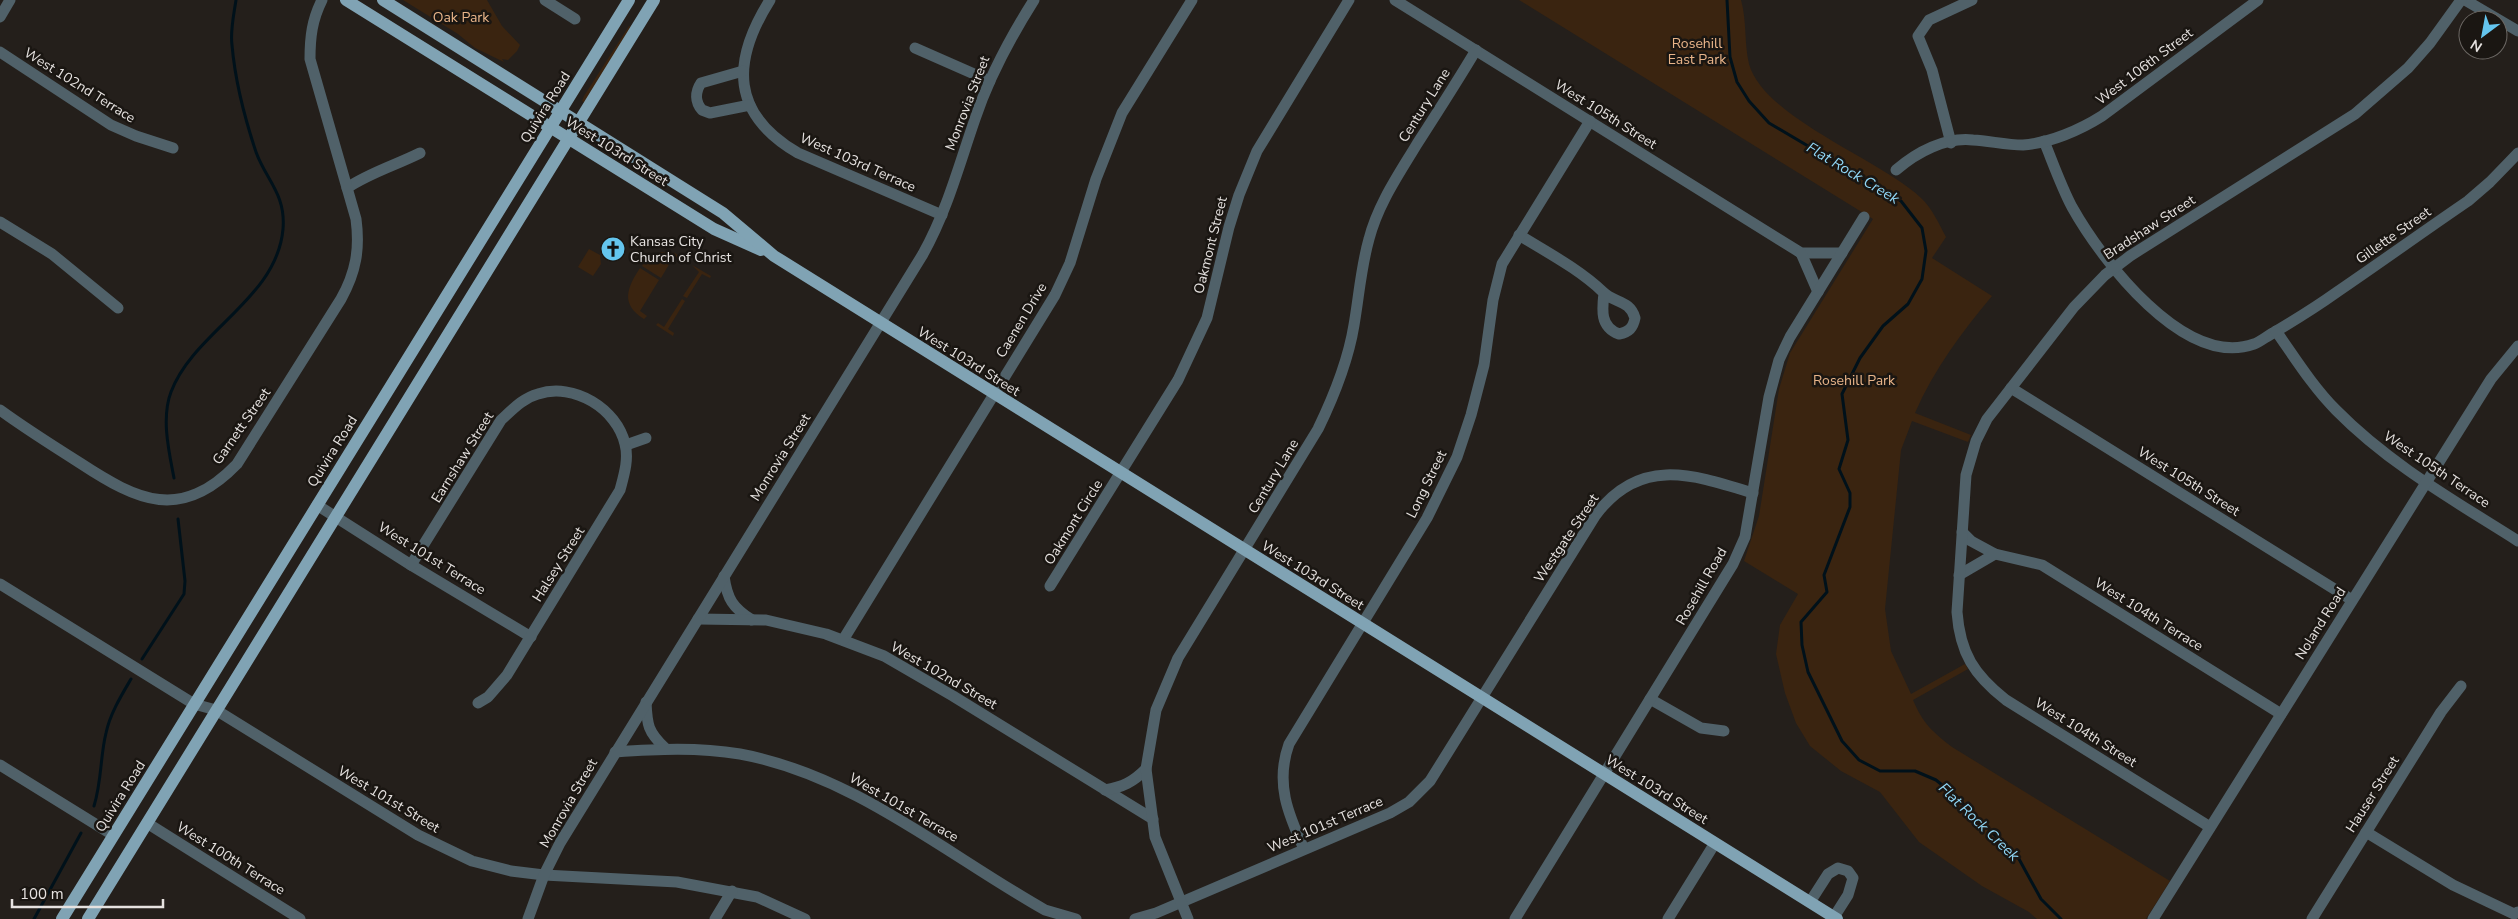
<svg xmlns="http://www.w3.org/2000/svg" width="2518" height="919" font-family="'Nunito Sans',sans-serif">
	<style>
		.green { fill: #3a2410 }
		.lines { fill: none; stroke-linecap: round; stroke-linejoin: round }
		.stream { stroke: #00111a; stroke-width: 3 }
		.minor { stroke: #506169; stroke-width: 11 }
		.major { stroke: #80a3b4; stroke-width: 12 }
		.labels { text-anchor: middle; stroke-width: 5; stroke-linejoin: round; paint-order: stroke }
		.park-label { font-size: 14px; fill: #e8b489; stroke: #1a1612 }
		.street-label { font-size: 14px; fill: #e6e2e0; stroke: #1a1612 }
		.poi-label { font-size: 14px; fill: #e6e2e0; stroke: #1a1612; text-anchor: start }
		.water-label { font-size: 15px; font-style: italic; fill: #90d7f7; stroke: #1a1612 }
	</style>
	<rect width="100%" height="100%" fill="#241f1b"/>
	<g class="green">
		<polygon points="403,0 487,0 502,26 520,45 517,51 508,60 502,59 504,62 475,48 458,34"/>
		<path d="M1519,0H1741C1747,21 1744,43 1749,64C1764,118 1881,160 1921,198C1932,208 1939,224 1946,237L1932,258L1992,296C1962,332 1934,369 1915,413L1971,435L1968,442L1912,421L1901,450L1885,609L1891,651L1911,694L1965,664L1968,669L1913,700C1923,724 1933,732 1952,747L2170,881L2146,919H2037L2029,912L1982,886L1919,842L1880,792L1841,771L1810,746L1796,723L1785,693L1776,654L1780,625L1798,594L1744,561L1759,516L1779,389L1790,353L1873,219Z"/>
		<polygon points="629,26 632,27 585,103 582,101 584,96"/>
		<polygon points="589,249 600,255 601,264 593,276 578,267"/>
		<polygon points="661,252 675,253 683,259 681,261 674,256 661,278 642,266 648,256"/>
		<polygon points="692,265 711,276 710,278 702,274 687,298 683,296 699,272"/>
		<path d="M640,268L659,280L640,311L647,316L644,319C620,304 627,288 640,268Z"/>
		<polygon points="682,299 685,301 668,329 674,333 673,336 656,325 658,323 664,327"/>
	</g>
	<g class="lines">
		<g class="stream">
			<polyline points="1727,0 1730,57 1737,82 1749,101 1769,123 1901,201 1922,228 1926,251 1922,279 1908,304 1883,326 1860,358 1842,394 1848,440 1839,469 1850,493 1850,507 1824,575 1827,592 1801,622 1802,645 1808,672 1842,741 1859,760 1880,771 1915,771 1936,780 1953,794 2019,859 2041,899 2061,919"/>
			<path d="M174,478C169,452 161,418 171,392C194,331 277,299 283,229C286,194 266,180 256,152C245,119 235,80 232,45C230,31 234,14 236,0"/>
			<polyline points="142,659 184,594 185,581 178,519"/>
			<path d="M94,806C102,780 100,757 106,733C110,714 121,696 131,679"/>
			<polyline points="34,919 81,833"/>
		</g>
		<g class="minor">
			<polyline points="545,0 575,19"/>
			<path d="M770,0C731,62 731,114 798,153L942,215"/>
			<polyline points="1395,0 1801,253 1842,253"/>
			<polyline points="2465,0 2518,31"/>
			<polyline points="0,17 10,0"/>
			<polyline points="915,48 990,81"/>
			<polyline points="0,52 111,125 136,136 173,148"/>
			<path d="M743,71L701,83C695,92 695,102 702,110L710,113L750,105"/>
			<path d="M2044,141C2053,163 2061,186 2072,207C2101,259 2184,369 2254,344C2260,342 2267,336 2273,333C2295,320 2316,307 2337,292C2381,262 2424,231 2468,201L2490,182L2518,153"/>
			<polyline points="1951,143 1932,70 1918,36 1929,20 1972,0"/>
			<path d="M1896,170C1917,152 1945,137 1973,140C1990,141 2006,145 2023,145C2050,143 2080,130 2102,116L2258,0"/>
			<path d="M347,188C369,173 396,165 420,153"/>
			<polyline points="0,222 52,254 118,308"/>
			<path d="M1519,235C1548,253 1579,269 1603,292C1614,303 1630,300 1635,318C1633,328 1629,332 1619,334C1600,327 1602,310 1604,293"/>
			<polyline points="1801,253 1818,292"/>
			<path d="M2276,331C2295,358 2313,387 2336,410C2389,464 2455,501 2518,541"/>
			<polyline points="2011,388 2352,600"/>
			<path d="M0,410C26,429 53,446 80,463C138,501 181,522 237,464L341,299C356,272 360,249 356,219L310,59C310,37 312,20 322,0"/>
			<polyline points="626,445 646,438"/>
			<polyline points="317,505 411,565 531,637"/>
			<polyline points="1962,532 1971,541 1995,554 2042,565 2281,714"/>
			<path d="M411,565L501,420C513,409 523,398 538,394C574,382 617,409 625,444C629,459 624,475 620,490L507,675L488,697L478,703"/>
			<polyline points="1959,575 1995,554"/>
			<path d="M724,576C727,599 733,608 752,620"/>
			<polyline points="0,584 194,704 216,710 418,835 472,861 511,871 544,875 677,882 757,897 805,919"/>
			<polyline points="1050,586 1178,380 1207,318 1229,227 1239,195 1257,151 1349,0"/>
			<polyline points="698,619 766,620 826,634 884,656 953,696 1153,819"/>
			<polyline points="843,640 1055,295 1070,263 1096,179 1122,113 1192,0"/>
			<polyline points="1650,699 1701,728 1724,731"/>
			<path d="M646,702C647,725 648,732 665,748"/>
			<path d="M615,752C657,749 698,747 740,754C854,775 946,854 1045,910L1076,919"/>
			<polyline points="0,765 113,835"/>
			<path d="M1105,790C1123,787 1133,782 1146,769"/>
			<polyline points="147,823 300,919"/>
			<path d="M2210,827L2006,700C1974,675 1960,653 1957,612L1966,475L1976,441L1987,419L2074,307L2105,275L2130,256L2355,114L2408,68L2430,43L2461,0"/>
			<polyline points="2366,832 2453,885 2514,914 2518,912"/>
			<path d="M1304,849C1288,814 1275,783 1289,744L1427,518L1457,457L1471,415L1484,365L1493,300L1502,264L1590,121"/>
			<polyline points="1810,902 1828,874 1838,868 1848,871 1853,878 1848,895 1834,917"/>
			<path d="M528,919L544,875L560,843L923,254C947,211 959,165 975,119C989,77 1010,38 1034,0"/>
			<polyline points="715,919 732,891"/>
			<path d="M1135,919L1156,913L1390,813L1409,802L1430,781L1595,516C1639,456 1692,474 1753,493"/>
			<path d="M1188,919L1155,837L1146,769L1156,710L1178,658L1318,429C1334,396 1348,362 1354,325C1359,296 1361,267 1369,239C1378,204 1399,174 1417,144C1437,113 1457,82 1476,50"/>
			<polyline points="1515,919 1733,564 1745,537 1769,397 1779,360 1790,337 1864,217"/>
			<polyline points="1668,919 1715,843"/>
			<polyline points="2153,919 2491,379 2518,346"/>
			<polyline points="2312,919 2441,712 2461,686"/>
		</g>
		<g class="major">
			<polyline points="346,0 714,229 761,250"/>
			<polyline points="383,0 723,213 774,256 1837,919"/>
			<polyline points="62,919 629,0"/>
			<polyline points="88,919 654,0"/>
		</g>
	</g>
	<defs>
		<symbol id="church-disc" viewBox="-11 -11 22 22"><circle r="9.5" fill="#64c5ee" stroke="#1a1612"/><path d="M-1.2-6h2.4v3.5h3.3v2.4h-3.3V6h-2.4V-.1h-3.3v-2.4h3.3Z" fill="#111"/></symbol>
	</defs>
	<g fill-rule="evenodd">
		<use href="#church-disc" x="599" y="235" width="28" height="28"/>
	</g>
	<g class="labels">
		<g class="park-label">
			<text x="461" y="22">Oak Park</text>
			<text x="1697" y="48">Rosehill<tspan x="1697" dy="16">East Park</tspan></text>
			<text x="1854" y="385">Rosehill Park</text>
		</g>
		<g class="street-label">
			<text transform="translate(2144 66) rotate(-37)" y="5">West 106th Street</text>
			<text transform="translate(80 85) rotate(32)" y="5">West 102nd Terrace</text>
			<text transform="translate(967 103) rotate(-69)" y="5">Monrovia Street</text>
			<text transform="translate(1424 105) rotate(-58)" y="5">Century Lane</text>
			<text transform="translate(545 107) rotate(-58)" y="5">Quivira Road</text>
			<text transform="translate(1606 114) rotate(32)" y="5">West 105th Street</text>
			<text transform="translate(617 151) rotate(32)" y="5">West 103rd Street</text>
			<text transform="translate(858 162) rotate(24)" y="5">West 103rd Terrace</text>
			<text transform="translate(2149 227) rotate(-33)" y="5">Bradshaw Street</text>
			<text transform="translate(2393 235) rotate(-35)" y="5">Gillette Street</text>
			<text transform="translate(1210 245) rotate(-76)" y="5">Oakmont Street</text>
			<text transform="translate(1021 320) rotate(-59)" y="5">Caenen Drive</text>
			<text transform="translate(969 361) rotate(32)" y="5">West 103rd Street</text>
			<text transform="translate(241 426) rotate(-55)" y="5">Garnett Street</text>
			<text transform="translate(332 451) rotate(-58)" y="5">Quivira Road</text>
			<text transform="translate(462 457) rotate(-58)" y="5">Earnshaw Street</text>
			<text transform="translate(780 457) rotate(-58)" y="5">Monrovia Street</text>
			<text transform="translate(2437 469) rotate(34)" y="5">West 105th Terrace</text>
			<text transform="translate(1273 476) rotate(-59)" y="5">Century Lane</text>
			<text transform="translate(2189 481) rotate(32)" y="5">West 105th Street</text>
			<text transform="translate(1426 484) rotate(-64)" y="5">Long Street</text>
			<text transform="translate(1073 522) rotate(-58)" y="5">Oakmont Circle</text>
			<text transform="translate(1566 538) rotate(-56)" y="5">Westgate Street</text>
			<text transform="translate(432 558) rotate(32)" y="5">West 101st Terrace</text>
			<text transform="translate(558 564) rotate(-58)" y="5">Halsey Street</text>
			<text transform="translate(1313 575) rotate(32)" y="5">West 103rd Street</text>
			<text transform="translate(1701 586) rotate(-60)" y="5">Rosehill Road</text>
			<text transform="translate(2149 614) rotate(32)" y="5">West 104th Terrace</text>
			<text transform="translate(2320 623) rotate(-58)" y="5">Noland Road</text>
			<text transform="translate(944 675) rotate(30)" y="5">West 102nd Street</text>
			<text transform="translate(2086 732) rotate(32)" y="5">West 104th Street</text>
			<text transform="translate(1657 789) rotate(32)" y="5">West 103rd Street</text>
			<text transform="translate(2372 794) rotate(-58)" y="5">Hauser Street</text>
			<text transform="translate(120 796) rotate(-58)" y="5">Quivira Road</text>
			<text transform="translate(389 799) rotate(31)" y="5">West 101st Street</text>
			<text transform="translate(568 803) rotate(-60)" y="5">Monrovia Street</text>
			<text transform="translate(904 807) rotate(30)" y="5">West 101st Terrace</text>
			<text transform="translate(1325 824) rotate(-23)" y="5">West 101st Terrace</text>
			<text transform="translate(231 858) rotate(32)" y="5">West 100th Terrace</text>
		</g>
		<g class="poi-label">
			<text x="630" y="246">Kansas City<tspan x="630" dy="16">Church of Christ</tspan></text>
		</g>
		<g class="water-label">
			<text transform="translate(1853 173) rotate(31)" y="5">Flat Rock Creek</text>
			<text transform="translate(1979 822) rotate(44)" y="5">Flat Rock Creek</text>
		</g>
	</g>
	<g transform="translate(2483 35) rotate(212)"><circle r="24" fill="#1a1612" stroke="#6c6864"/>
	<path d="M0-4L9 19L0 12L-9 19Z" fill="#64c5ee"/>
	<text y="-8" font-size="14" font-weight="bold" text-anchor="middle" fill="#e6e2e0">N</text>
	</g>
	<path d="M12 899v8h151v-8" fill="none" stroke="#e6e2e0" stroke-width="2.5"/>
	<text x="20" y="899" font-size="15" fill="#e6e2e0" stroke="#1a1612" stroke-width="4" paint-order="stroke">100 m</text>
</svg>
